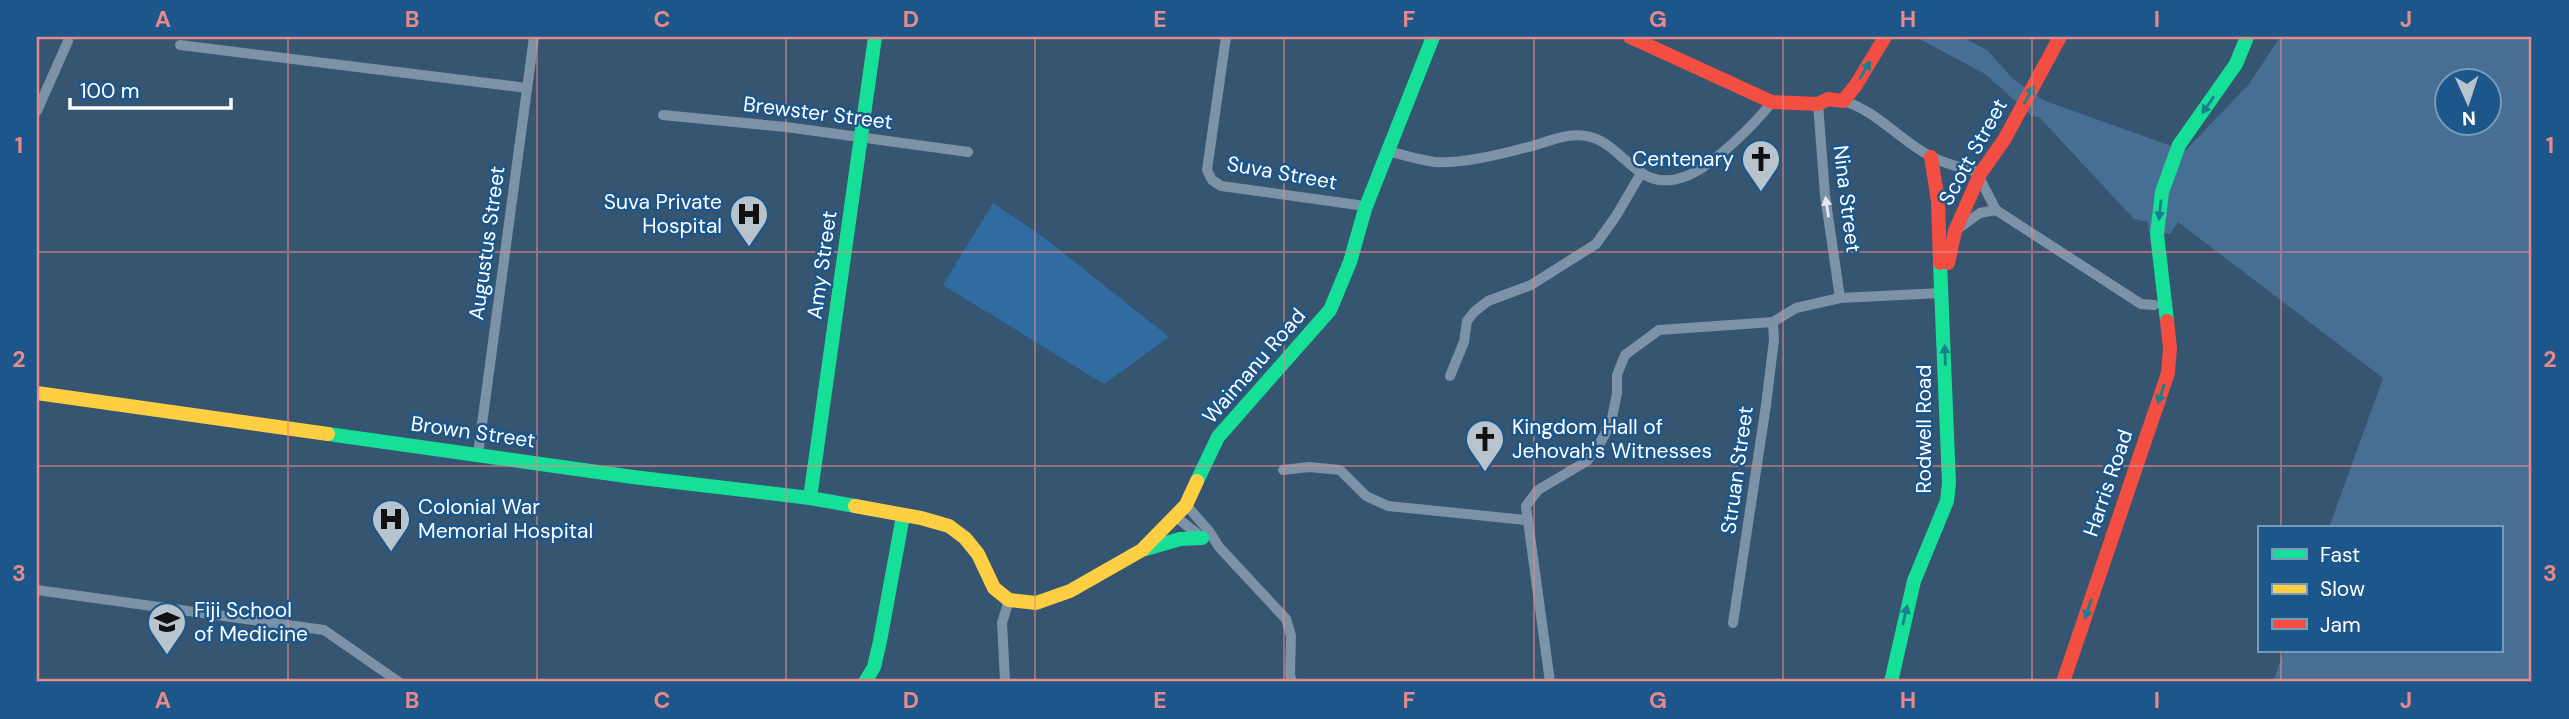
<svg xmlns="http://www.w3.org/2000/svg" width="2569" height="719" font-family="'DM Sans',sans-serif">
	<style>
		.green { fill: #306ca1 }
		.water { fill: #476f94; fill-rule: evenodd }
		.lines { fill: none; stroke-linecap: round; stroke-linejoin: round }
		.street { stroke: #7c92a6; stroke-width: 10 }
		.fast { stroke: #16e098; stroke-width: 14 }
		.slow { stroke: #ffcf43; stroke-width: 14 }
		.jam { stroke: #f24e42; stroke-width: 14 }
		.oneway { fill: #1a7f8e }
		.oneway2 { fill: #e5e9ed }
		.grid { fill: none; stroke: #e88989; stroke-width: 2; stroke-opacity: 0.55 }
		.labels { text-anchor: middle; stroke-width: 5; stroke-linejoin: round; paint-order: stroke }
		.street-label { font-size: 21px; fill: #fff; stroke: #1c568a }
		.poi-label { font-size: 21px; fill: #fff; stroke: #1c568a; text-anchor: start }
		.neatline { fill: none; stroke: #e88989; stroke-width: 2.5 }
		.grid-label { font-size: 23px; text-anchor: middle; font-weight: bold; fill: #e88989 }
	</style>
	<rect width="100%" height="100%" fill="#355571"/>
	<polygon class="green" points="993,203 1046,239 1169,337 1104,384 943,285"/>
	<path class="water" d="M1916,37H1962L1987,50L2013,79L2043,100L2185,151L2249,84L2280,37H2532V682H2273L2284,651H2501V528H2329L2383,378L2178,222L2170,234L2149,232L2148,222L2134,219L2039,117L2032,116L1985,74ZM2446,80H2488V122H2446Z"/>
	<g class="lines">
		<g class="street">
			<polyline points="1226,37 1207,170 1212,180 1221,186 1358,205 1365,209"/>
			<polyline points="180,45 527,88"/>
			<path d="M1843,101C1878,111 1901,142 1932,157C1947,165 1965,168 1980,173"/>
			<polyline points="1818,104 1825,195 1840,298"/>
			<polyline points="37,111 68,41"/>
			<polyline points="663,115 786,127 968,152"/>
			<path d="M1388,151C1403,155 1419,160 1435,162C1461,164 1498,155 1524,148C1543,144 1566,132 1586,136C1624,142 1635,194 1684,177C1711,168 1754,125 1772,102"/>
			<polyline points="1979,177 1996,210 2141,304 2154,305"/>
			<polyline points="1959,228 1980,213 1996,210"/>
			<polyline points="1450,376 1464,342 1467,321 1474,312 1488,301 1531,285 1596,244 1616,216 1640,175"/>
			<polyline points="478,454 534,37"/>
			<polyline points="1283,470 1309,467 1340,470 1366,496 1388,506 1526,520"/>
			<polyline points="1186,505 1209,531 1219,547 1286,619 1291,636 1290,675 1292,682"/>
			<polyline points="1176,517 1204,539"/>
			<polyline points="37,590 324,630 399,682"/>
			<polyline points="1733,623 1766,405 1774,340 1773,322"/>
			<polyline points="1005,680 1002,623 1009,600"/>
			<polyline points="1550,682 1526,506 1538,490 1587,461 1600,443 1611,423 1617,393 1617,375 1625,355 1659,330 1773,322 1796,308 1840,298 1941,293"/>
		</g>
		<g class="fast">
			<polyline points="2167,321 2157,234 2162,192 2179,145 2236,64 2247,37"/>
			<polyline points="328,434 633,477 810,498 855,506"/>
			<polyline points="1197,481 1218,437 1330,310 1350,262 1365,209 1433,37"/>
			<polyline points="810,498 875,37"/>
			<polyline points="1146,549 1180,539 1202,538"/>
			<polyline points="865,682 874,667 880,641 903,516"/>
			<polyline points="1891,682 1914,581 1947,501 1949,483 1940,263"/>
		</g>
		<g class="slow">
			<polyline points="37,393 328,434"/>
			<polyline points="855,506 921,518 949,526 965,538 978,554 994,588 1009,600 1036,603 1070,591 1142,550 1186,505 1197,481"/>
		</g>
		<g class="jam">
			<polyline points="1630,37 1772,102 1818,104 1828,99 1843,101 1856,85 1885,37"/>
			<polyline points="1931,157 1938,201 1940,263"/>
			<polyline points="1948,263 1955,231 1980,174 2004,140 2060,37"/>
			<polyline points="2063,682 2168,373 2170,348 2167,321"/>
		</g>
	</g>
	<defs><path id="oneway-solid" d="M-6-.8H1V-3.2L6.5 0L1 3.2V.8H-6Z" transform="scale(1.75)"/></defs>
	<g class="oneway">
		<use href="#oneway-solid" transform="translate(1865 70) rotate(-59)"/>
		<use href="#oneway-solid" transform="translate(2029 95) rotate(-61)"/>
		<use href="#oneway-solid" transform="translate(2208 105) rotate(125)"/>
		<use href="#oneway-solid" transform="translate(2160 210) rotate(96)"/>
		<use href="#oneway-solid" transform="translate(1945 355) rotate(-92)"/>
		<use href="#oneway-solid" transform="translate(2161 394) rotate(109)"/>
		<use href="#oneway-solid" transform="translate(2088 609) rotate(109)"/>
		<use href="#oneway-solid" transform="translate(1905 615) rotate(-77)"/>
	</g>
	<use class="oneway2" href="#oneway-solid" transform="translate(1827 207) rotate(-99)"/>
	<path class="grid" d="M288,37V682M537,37V682M786,37V682M1035,37V682M1284,37V682M1534,37V682M1783,37V682M2032,37V682M2281,37V528M37,252H2532M37,466H2532M2281,651V682"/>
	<defs>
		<symbol id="church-pin" viewBox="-11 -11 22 30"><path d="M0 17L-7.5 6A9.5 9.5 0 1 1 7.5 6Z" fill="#b8c4cd" stroke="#1c568a"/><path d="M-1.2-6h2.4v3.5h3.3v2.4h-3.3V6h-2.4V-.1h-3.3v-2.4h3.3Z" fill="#111"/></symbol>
		<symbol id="hospital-pin" viewBox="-11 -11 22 30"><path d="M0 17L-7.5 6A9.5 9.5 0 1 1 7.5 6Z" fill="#b8c4cd" stroke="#1c568a"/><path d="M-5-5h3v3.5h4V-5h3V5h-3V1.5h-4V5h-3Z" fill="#111"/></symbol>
		<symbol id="university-pin" viewBox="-11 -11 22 30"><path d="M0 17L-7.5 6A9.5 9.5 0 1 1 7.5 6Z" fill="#b8c4cd" stroke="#1c568a"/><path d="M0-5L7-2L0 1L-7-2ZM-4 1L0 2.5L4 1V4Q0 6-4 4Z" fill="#111"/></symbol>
	</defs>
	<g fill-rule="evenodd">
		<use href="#church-pin" x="1739" y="137" width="44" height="60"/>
		<use href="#hospital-pin" x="727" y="192" width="44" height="60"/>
		<use href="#church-pin" x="1463" y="417" width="44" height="60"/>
		<use href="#hospital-pin" x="369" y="497" width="44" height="60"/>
		<use href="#university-pin" x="145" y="600" width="44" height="60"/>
	</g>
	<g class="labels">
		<g class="street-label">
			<text transform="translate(818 113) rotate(7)" y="7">Brewster Street</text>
			<text transform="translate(1973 152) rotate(-61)" y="7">Scott Street</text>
			<text transform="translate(1282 173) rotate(10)" y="7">Suva Street</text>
			<text transform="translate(1847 199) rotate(83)" y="7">Nina Street</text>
			<text transform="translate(487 243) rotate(-82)" y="7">Augustus Street</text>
			<text transform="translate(822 265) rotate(-82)" y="7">Amy Street</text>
			<text transform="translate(1254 366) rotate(-49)" y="7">Waimanu Road</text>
			<text transform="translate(1924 429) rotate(-90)" y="7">Rodwell Road</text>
			<text transform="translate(473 432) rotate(8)" y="7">Brown Street</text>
			<text transform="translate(1737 470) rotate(-82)" y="7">Struan Street</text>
			<text transform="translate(2108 483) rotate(-71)" y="7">Harris Road</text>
		</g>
		<g class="poi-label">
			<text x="1734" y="166" text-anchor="end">Centenary</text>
			<text x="722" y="209" text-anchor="end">Suva Private<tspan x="722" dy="24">Hospital</tspan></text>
			<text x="1512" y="434">Kingdom Hall of<tspan x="1512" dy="24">Jehovah's Witnesses</tspan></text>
			<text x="418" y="514">Colonial War<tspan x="418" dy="24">Memorial Hospital</tspan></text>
			<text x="194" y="617">Fiji School<tspan x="194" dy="24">of Medicine</tspan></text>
		</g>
	</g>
	<rect width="2569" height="719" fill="none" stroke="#1c568a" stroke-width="77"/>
	<rect x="2258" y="526" width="245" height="126" fill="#1c568a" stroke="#779ab9" stroke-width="2"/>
	<rect x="2272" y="549" width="35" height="10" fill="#16e098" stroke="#779ab9" stroke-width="2"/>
	<text x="2320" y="562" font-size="21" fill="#ffffff">Fast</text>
	<rect x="2272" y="584" width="35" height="10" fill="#ffcf43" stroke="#779ab9" stroke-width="2"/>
	<text x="2320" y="596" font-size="21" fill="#ffffff">Slow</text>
	<rect x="2272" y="619" width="35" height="10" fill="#f24e42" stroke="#779ab9" stroke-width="2"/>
	<text x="2320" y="632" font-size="21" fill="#ffffff">Jam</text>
	<g transform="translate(2468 102) rotate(177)"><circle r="33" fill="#1c568a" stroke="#779ab9" stroke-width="2"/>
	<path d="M0-5L12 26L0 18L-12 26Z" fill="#b8c4cd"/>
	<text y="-10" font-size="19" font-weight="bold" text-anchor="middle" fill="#ffffff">N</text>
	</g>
	<path d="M70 98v10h161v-10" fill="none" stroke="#ffffff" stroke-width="3.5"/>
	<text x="80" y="98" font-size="21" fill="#ffffff" stroke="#1c568a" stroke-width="5" paint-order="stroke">100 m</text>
	<rect x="38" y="38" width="2492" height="642" class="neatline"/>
	<g class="grid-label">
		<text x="163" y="27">A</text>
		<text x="412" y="27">B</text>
		<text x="662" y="27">C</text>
		<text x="911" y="27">D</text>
		<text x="1160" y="27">E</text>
		<text x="1409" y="27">F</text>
		<text x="1658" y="27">G</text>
		<text x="1908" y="27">H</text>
		<text x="2157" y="27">I</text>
		<text x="2406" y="27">J</text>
		<text x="19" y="153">1</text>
		<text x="2550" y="153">1</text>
		<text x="19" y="367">2</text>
		<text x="2550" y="367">2</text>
		<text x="19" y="581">3</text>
		<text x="2550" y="581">3</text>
		<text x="163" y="708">A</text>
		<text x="412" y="708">B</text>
		<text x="662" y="708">C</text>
		<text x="911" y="708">D</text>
		<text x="1160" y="708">E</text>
		<text x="1409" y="708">F</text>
		<text x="1658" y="708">G</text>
		<text x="1908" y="708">H</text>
		<text x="2157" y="708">I</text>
		<text x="2406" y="708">J</text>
	</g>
</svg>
